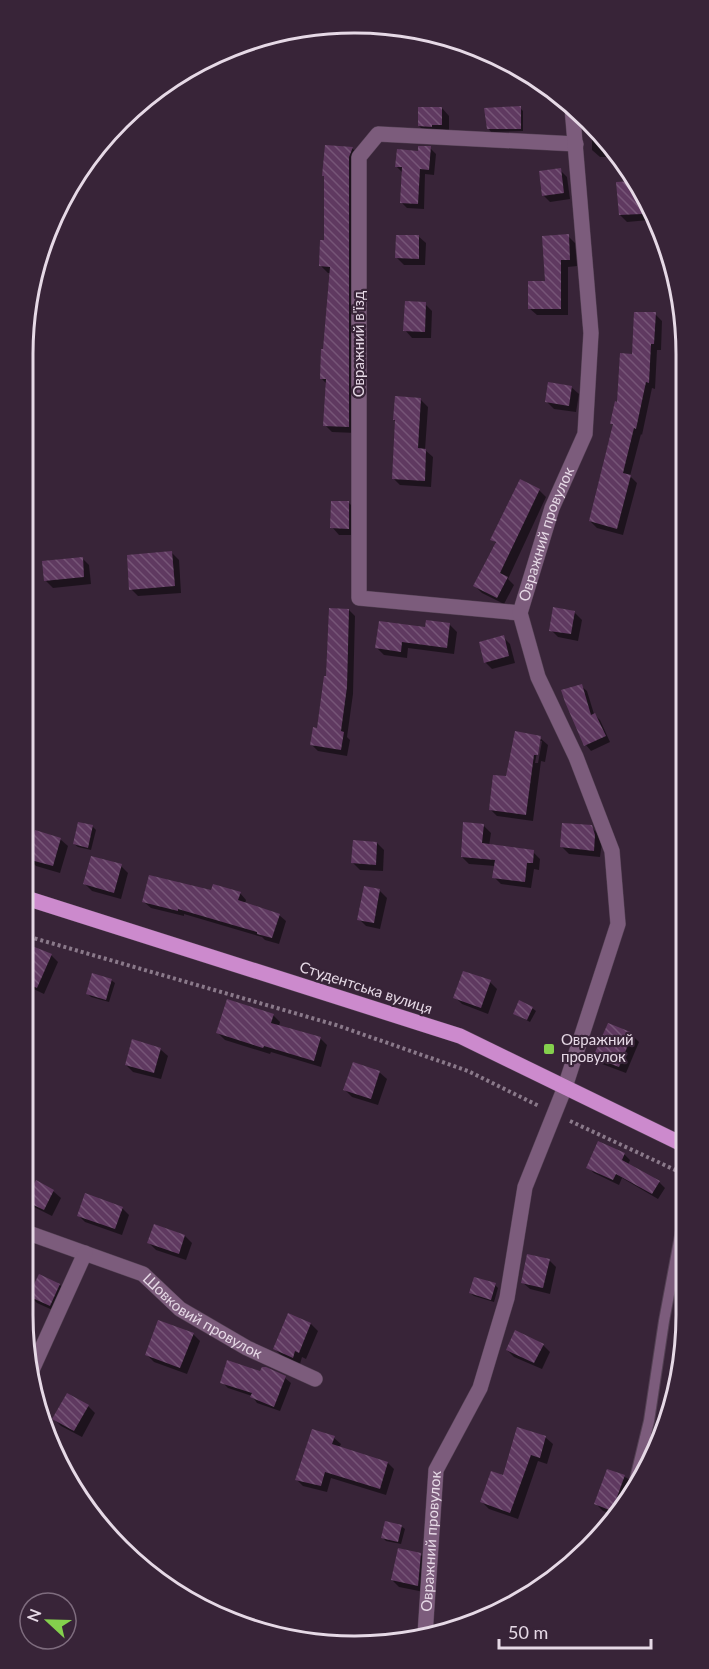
<svg xmlns="http://www.w3.org/2000/svg" width="709" height="1669" font-family="Lato,sans-serif">
	<style>
		.shadow { fill: #0007; fill-rule: evenodd }
		.building { fill: url(#building-back-hatch) }
		.lines { fill: none; stroke-linecap: round; stroke-linejoin: round }
		.service-casing { stroke: #544154; stroke-width: 12 }
		.minor-casing { stroke: #544154; stroke-width: 16 }
		.primary-casing { stroke: #544154; stroke-width: 16 }
		.path { stroke: #8a798a; stroke-width: 4; stroke-dasharray: 3 3; stroke-linecap: butt }
		.service { stroke: #7c5c7c; stroke-width: 10 }
		.minor { stroke: #7c5c7c; stroke-width: 15 }
		.primary { stroke: #cc8acd; stroke-width: 15 }
		.poi-dot { fill: #84d04d; stroke: #382438; stroke-width: 2 }
		.labels { text-anchor: middle; stroke-width: 4.5; stroke-linejoin: round; paint-order: stroke }
		.street-label { font-size: 15px; fill: #e6d9e6; stroke: #382438 }
		.poi-label { font-size: 15px; fill: #e6d9e6; stroke: #382438; text-anchor: start }
		.rim { fill: none; stroke: #e6d9e6; stroke-width: 3 }
	</style>
	<defs>
		<pattern id="building-back-hatch" width="6" height="6" patternUnits="userSpaceOnUse" patternTransform="scale(1.5)"><rect width="6" height="6" fill="#5f3960"/><path d="M-1 5l2 2M0 0l6 6M5-1l2 2" fill="none" stroke="#765577"/></pattern>
	</defs>
	<rect width="100%" height="100%" fill="#382438"/>
	<g class="shadow">
		<polygon points="442,108 449,116 449,131 426,133 419,126"/>
		<polygon points="520,108 523,111 523,131 491,132 488,128"/>
		<polygon points="592,130 596,130 618,152 621,157 600,157 592,150"/>
		<polygon points="352,148 359,155 356,433 332,432 325,425 327,384 322,379 331,273 328,273 321,266 326,242 325,177"/>
		<polygon points="430,148 436,154 434,175 425,174 424,209 407,208 402,203 402,172 396,166 419,152"/>
		<polygon points="560,170 567,177 570,199 550,202 543,195"/>
		<polygon points="635,182 648,204 649,220 627,222 620,215 618,183"/>
		<polygon points="418,236 426,243 425,265 404,265 397,258"/>
		<polygon points="568,236 575,243 577,266 568,267 568,315 537,315 529,308 547,282"/>
		<polygon points="425,304 432,311 431,338 412,338 405,330"/>
		<polygon points="655,314 662,321 661,350 657,350 655,389 652,388 642,435 641,434 630,476 637,483 623,535 597,528 590,521 614,426 612,423 633,355"/>
		<polygon points="571,387 579,394 576,412 554,409 547,402"/>
		<polygon points="421,400 428,407 425,450 433,457 431,487 400,485 393,478 396,422 394,420"/>
		<polygon points="539,490 546,497 508,579 514,585 504,604 482,593 475,586 497,544 492,539"/>
		<polygon points="349,503 356,510 356,535 339,535 332,527"/>
		<polygon points="172,553 179,560 181,593 138,596 131,589"/>
		<polygon points="82,558 89,565 91,584 53,588 46,581"/>
		<polygon points="23,572 31,579 34,602 23,603"/>
		<polygon points="349,610 355,616 353,694 347,737 350,740 347,756 318,751 312,745 318,729 327,678"/>
		<polygon points="575,613 582,620 578,641 558,637 551,630"/>
		<polygon points="450,625 457,632 454,654 408,648 407,658 384,655 377,648 427,629"/>
		<polygon points="503,637 510,644 515,663 492,669 485,662"/>
		<polygon points="581,686 587,691 594,714 600,720 610,742 591,751 586,745"/>
		<path d="M540,738L548,745L545,762L541,761L533,821L497,816L490,809L507,778ZM539,741H542L538,763H535Z"/>
		<polygon points="79,823 93,827 96,830 91,850 78,847 74,844"/>
		<polygon points="484,826 491,833 489,846 533,852 540,859 539,870 534,869 531,888 501,884 494,877 495,866 469,864 462,857"/>
		<polygon points="591,827 598,834 602,843 600,857 569,854 562,847"/>
		<polygon points="60,839 68,846 60,873 36,866 29,859"/>
		<polygon points="377,843 384,850 383,871 360,870 353,863"/>
		<polygon points="121,866 128,873 121,899 92,891 85,884"/>
		<polygon points="380,891 387,898 380,929 366,926 359,919"/>
		<polygon points="213,892 240,893 246,900 245,904 279,915 286,921 279,944 265,940 262,937 184,914 184,916 151,908 144,902"/>
		<polygon points="23,944 51,955 58,962 44,994 23,984"/>
		<polygon points="111,980 115,983 109,1002 91,997 88,994"/>
		<polygon points="490,982 497,989 488,1014 462,1004 455,997"/>
		<polygon points="532,1008 536,1011 530,1022 515,1014"/>
		<polygon points="273,1015 280,1022 279,1026 320,1038 327,1045 321,1067 271,1052 270,1054 225,1040 218,1033"/>
		<polygon points="632,1035 639,1042 626,1073 602,1064 595,1056"/>
		<polygon points="160,1049 168,1056 161,1079 133,1072 126,1065"/>
		<polygon points="379,1072 387,1079 378,1105 352,1097 345,1090"/>
		<polygon points="624,1154 630,1160 628,1165 659,1182 665,1188 658,1199 622,1178 619,1185 594,1173 588,1167"/>
		<polygon points="53,1191 61,1198 52,1216 34,1207 27,1200"/>
		<polygon points="122,1208 129,1215 122,1235 85,1222 78,1215"/>
		<polygon points="185,1236 192,1243 186,1260 156,1250 149,1243"/>
		<polygon points="549,1260 556,1267 550,1294 530,1289 522,1282"/>
		<polygon points="60,1285 67,1292 57,1312 37,1303 30,1296"/>
		<polygon points="495,1285 498,1288 494,1302 474,1296 470,1293"/>
		<polygon points="289,1315 311,1324 318,1331 306,1359 302,1357 300,1364 282,1356 275,1349"/>
		<polygon points="193,1334 200,1341 187,1374 154,1362 147,1355"/>
		<polygon points="543,1345 550,1352 542,1369 514,1357 507,1350"/>
		<polygon points="261,1373 285,1378 291,1383 280,1411 257,1403 252,1396 228,1388 222,1382"/>
		<polygon points="88,1406 95,1413 82,1437 61,1426 54,1419"/>
		<polygon points="313,1431 334,1438 341,1444 339,1448 388,1463 394,1469 386,1495 331,1478 327,1492 303,1486 296,1479"/>
		<polygon points="545,1437 553,1444 547,1464 538,1461 518,1519 489,1509 482,1502 504,1476"/>
		<polygon points="608,1471 627,1478 633,1484 615,1515 603,1511 596,1504"/>
		<polygon points="401,1526 405,1529 401,1544 386,1541 383,1538"/>
		<polygon points="420,1554 427,1561 424,1592 399,1587 392,1580"/>
	</g>
	<g class="building">
		<polygon points="521,106 521,129 487,129 484,108"/>
		<polygon points="418,107 442,107 442,125 432,125 432,127 418,126"/>
		<polygon points="325,145 353,147 349,157 349,427 323,426 326,379 320,379 321,349 323,349 330,267 319,266 320,240 324,240 324,176 322,176"/>
		<polygon points="418,146 431,146 429,170 420,169 418,204 400,203 402,167 395,167 397,149 418,151"/>
		<polygon points="561,168 564,193 542,196 539,171"/>
		<polygon points="634,181 641,192 642,214 619,215 616,182"/>
		<polygon points="569,234 570,260 561,260 561,309 528,309 528,281 545,281 542,236"/>
		<polygon points="396,235 419,235 419,259 395,258"/>
		<polygon points="405,301 426,302 425,332 403,331"/>
		<polygon points="634,312 656,312 654,344 651,344 649,383 646,382 636,429 634,428 623,473 631,475 617,529 589,521 613,424 610,424 615,401 617,402 620,353 632,354"/>
		<polygon points="548,382 572,386 569,406 545,402"/>
		<polygon points="395,396 421,398 418,448 426,449 425,481 392,479 395,420 393,420"/>
		<polygon points="520,479 540,489 500,573 508,577 497,598 473,586 496,542 490,540"/>
		<polygon points="331,501 349,501 349,529 330,528"/>
		<polygon points="172,551 175,586 129,590 127,555"/>
		<polygon points="83,557 84,577 44,581 42,561"/>
		<polygon points="553,607 575,611 571,634 549,631"/>
		<polygon points="329,608 349,609 347,687 341,731 344,732 341,750 310,745 313,727 317,728 324,676 326,676"/>
		<polygon points="426,620 450,623 447,648 402,642 401,652 375,648 379,621 425,627"/>
		<polygon points="504,635 509,656 484,663 479,642"/>
		<polygon points="582,684 591,715 595,713 606,736 584,746 565,702 561,690"/>
		<polygon points="515,731 541,736 538,755 534,755 526,815 489,810 493,775 506,776"/>
		<polygon points="78,822 93,825 88,848 73,844"/>
		<polygon points="463,822 484,824 482,843 534,850 533,863 527,863 525,882 492,878 495,860 461,857"/>
		<polygon points="562,823 592,825 595,835 594,851 560,847"/>
		<polygon points="35,830 61,838 53,866 27,859"/>
		<polygon points="353,840 377,842 376,865 351,863"/>
		<polygon points="91,856 122,864 114,893 83,884"/>
		<polygon points="149,875 211,890 213,884 241,892 238,900 280,914 272,938 257,934 257,932 178,909 178,911 142,902"/>
		<polygon points="364,886 380,889 374,923 357,920"/>
		<polygon points="22,942 52,954 37,988 22,981"/>
		<polygon points="463,971 491,980 481,1008 453,998"/>
		<polygon points="92,973 112,979 106,1000 86,994"/>
		<polygon points="227,999 274,1014 271,1023 321,1037 314,1061 264,1046 263,1048 216,1033"/>
		<polygon points="519,1000 533,1007 527,1020 513,1014"/>
		<polygon points="608,1023 633,1033 619,1067 593,1057"/>
		<polygon points="132,1039 161,1048 154,1073 125,1065"/>
		<polygon points="353,1062 380,1071 371,1099 343,1090"/>
		<polygon points="598,1141 625,1153 622,1160 660,1181 652,1194 616,1174 613,1180 586,1168"/>
		<polygon points="36,1180 54,1190 44,1210 25,1201"/>
		<polygon points="85,1193 123,1207 115,1229 77,1216"/>
		<polygon points="154,1224 185,1235 179,1254 147,1243"/>
		<polygon points="527,1254 550,1259 543,1288 521,1283"/>
		<polygon points="39,1274 60,1284 50,1306 28,1296"/>
		<polygon points="474,1277 496,1283 491,1300 469,1293"/>
		<polygon points="288,1313 311,1323 299,1353 295,1351 293,1358 273,1349"/>
		<polygon points="158,1320 194,1333 180,1368 145,1355"/>
		<polygon points="515,1330 544,1344 534,1363 506,1350"/>
		<polygon points="227,1360 260,1371 262,1367 266,1367 286,1376 274,1407 250,1397 252,1393 220,1383"/>
		<polygon points="67,1393 89,1405 74,1431 52,1419"/>
		<polygon points="517,1427 546,1436 540,1458 531,1455 510,1513 480,1502 491,1471 503,1475"/>
		<polygon points="312,1429 335,1436 332,1444 388,1462 380,1489 325,1472 321,1486 295,1480"/>
		<polygon points="607,1469 625,1475 612,1511 594,1504"/>
		<polygon points="385,1521 402,1525 398,1542 381,1538"/>
		<polygon points="398,1548 421,1553 418,1586 391,1580"/>
	</g>
	<g class="lines">
		<defs>
			<polyline id="service" points="635,1479 649,1421 664,1321 682,1225 686,1215"/>
			<g id="minor">
				<polyline points="520,613 359,598 359,157 378,134 576,144"/>
				<path id="s1" d="M23,1231L143,1274L180,1309L247,1348L315,1379"/>
				<polyline points="32,1370 85,1253"/>
				<path id="s2" d="M425,1635L436,1470L480,1388L507,1298L525,1187L565,1087L618,924L612,851L576,757L538,677L520,613L552,508L585,434L591,333L572,107"/>
			</g>
			<polyline id="primary" points="23,897 460,1036 686,1146"/>
		</defs>
		<use href="#service" class="service-casing"/>
		<use href="#minor" class="minor-casing"/>
		<use href="#primary" class="primary-casing"/>
		<g class="path">
			<polyline points="23,935 336,1025 468,1071 539,1106"/>
			<polyline points="570,1121 686,1175"/>
		</g>
		<use href="#service" class="service"/>
		<use href="#minor" class="minor"/>
		<use href="#primary" class="primary"/>
	</g>
	<rect class="poi-dot" x="543" y="1043" width="12" height="12" rx="3"/>
	<g class="labels">
		<g class="street-label">
			<text transform="translate(359 344) rotate(-90)" y="5">Овражний в'їзд</text>
			<text dy="5" stroke="none"><textPath href="#s2" startOffset="1156">Овражний провулок</textPath></text>
			<text transform="translate(366 988) rotate(18)" y="5">Студентська вулиця</text>
			<text dy="5" stroke="none"><textPath href="#s1" startOffset="201">Шовковий провулок</textPath></text>
			<text dy="5" stroke="none"><textPath href="#s2" startOffset="94">Овражний провулок</textPath></text>
		</g>
		<g class="poi-label">
			<text x="561" y="1045">Овражний<tspan x="561" dy="17">провулок</tspan></text>
		</g>
	</g>
	<path d="M0 0H709V1669H0ZM354 33H355A321 321 0 0 1 676 354V1315A321 321 0 0 1 355 1636H354A321 321 0 0 1 33 1315V354A321 321 0 0 1 354 33Z" fill="#382438" fill-rule="evenodd"/>
	<path class="rim" d="M354 33H355A321 321 0 0 1 676 354V1315A321 321 0 0 1 355 1636H354A321 321 0 0 1 33 1315V354A321 321 0 0 1 354 33Z"/>
	<g transform="translate(48 1621) rotate(292)"><circle r="28" fill="#382438" stroke="#7e6c7e" stroke-width="1.5"/>
	<path d="M0-4.5L10 22L0 15L-10 22Z" fill="#84d04d"/>
	<text y="-9" font-size="16" font-weight="bold" text-anchor="middle" fill="#e6d9e6">N</text>
	</g>
	<path d="M499 1639v9h152v-9" fill="none" stroke="#e6d9e6" stroke-width="3"/>
	<text x="508" y="1639" font-size="18" fill="#e6d9e6" stroke="#382438" stroke-width="4.5" paint-order="stroke">50 m</text>
</svg>
